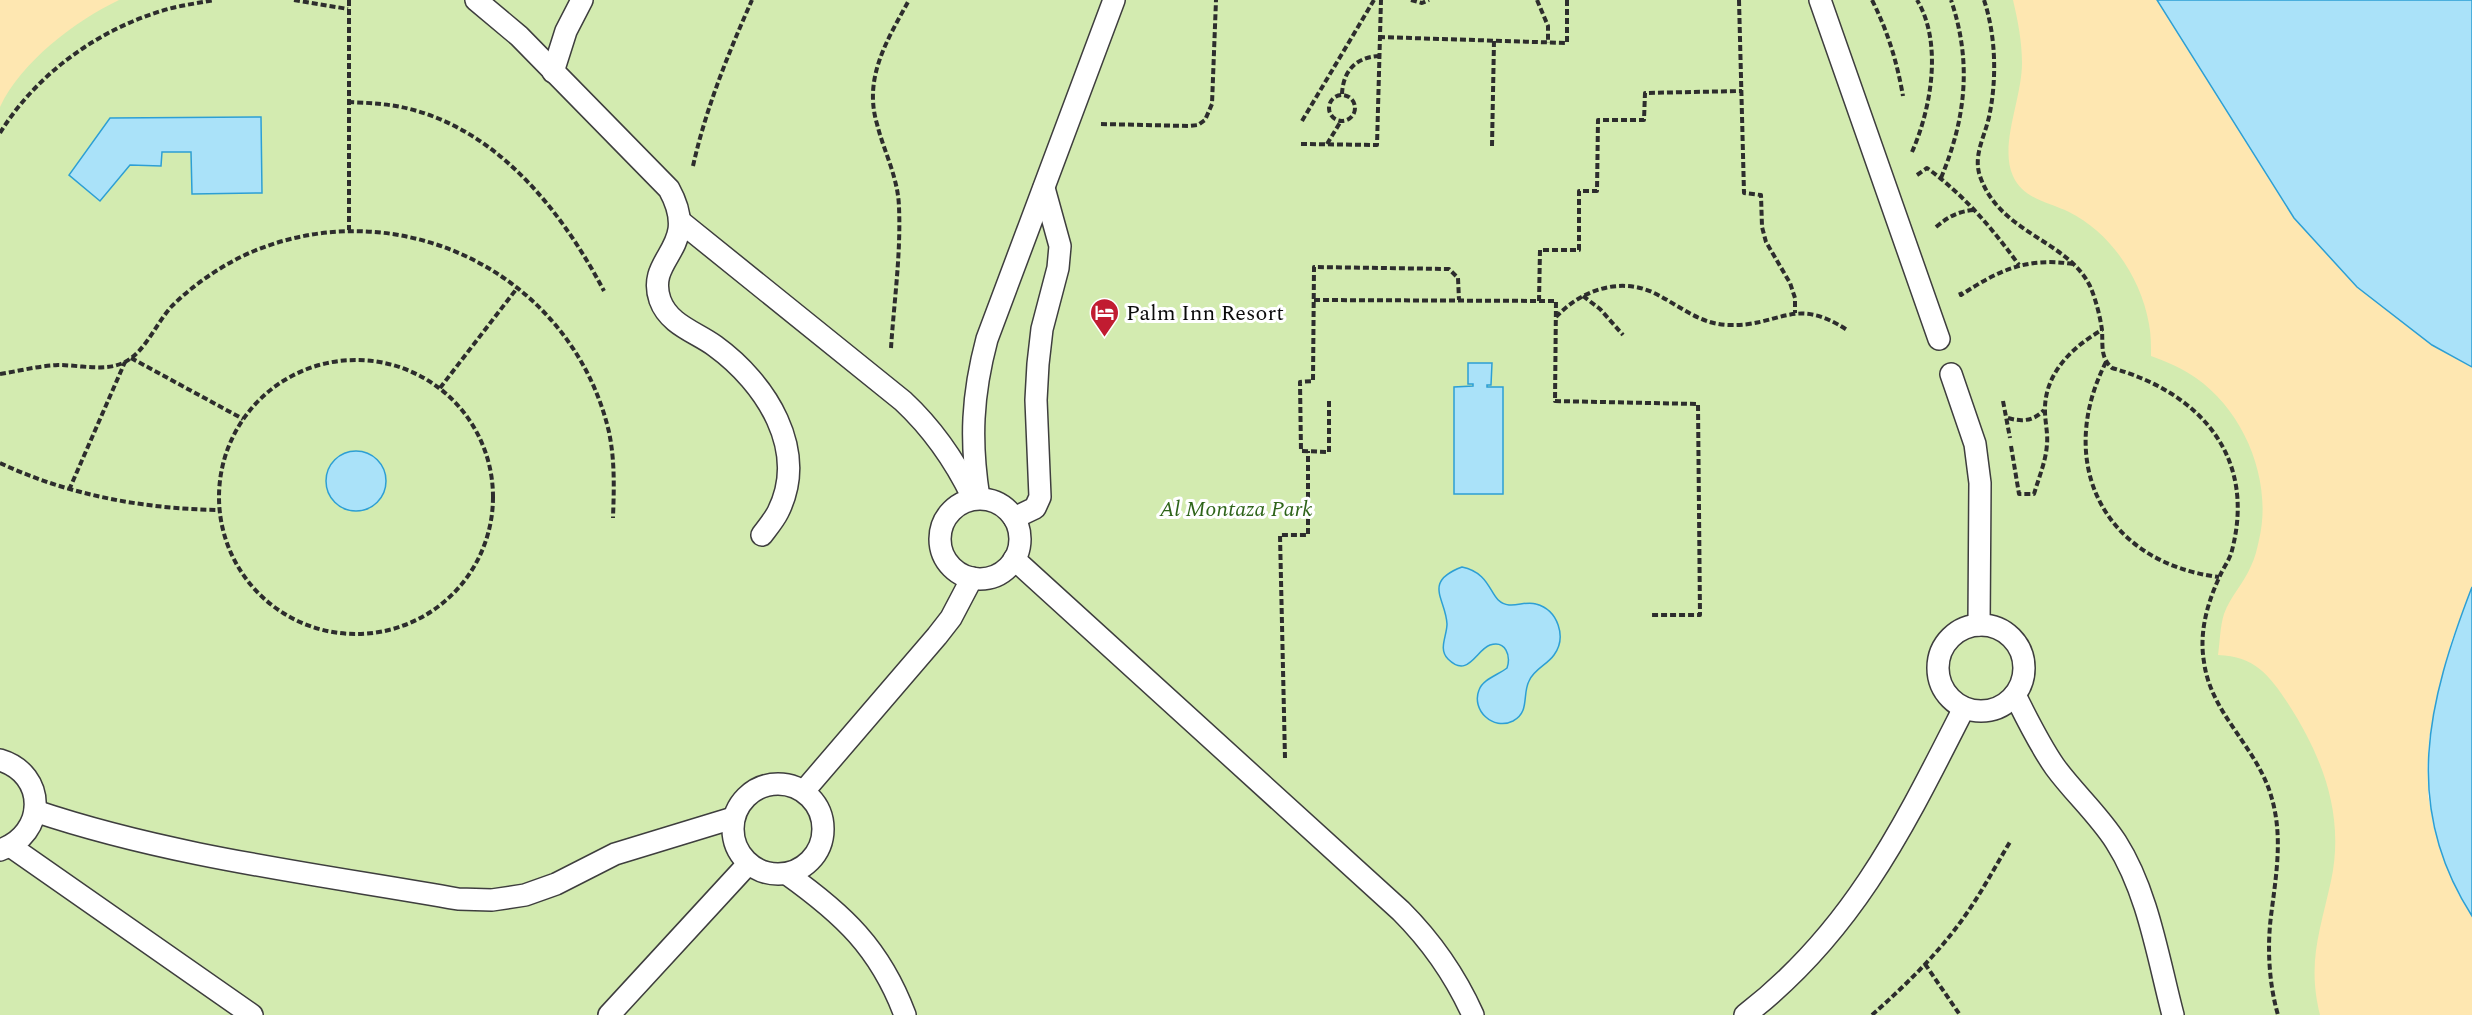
<svg xmlns="http://www.w3.org/2000/svg" width="2472" height="1015" font-family="Spectral,serif">
	<style>
		.green { fill: #d3ebb0 }
		.sand { fill: #fee7b1 }
		.water { fill: #aae2f9; stroke: #2d9fd4; stroke-width: 1.5 }
		.lines { fill: none; stroke-linecap: round; stroke-linejoin: round }
		.service-casing { stroke: #3e3e3e; stroke-width: 24 }
		.path { stroke: #2d2d2d; stroke-width: 4; stroke-dasharray: 6 3; stroke-linecap: butt }
		.service { stroke: #fff; stroke-width: 21 }
		.labels { text-anchor: middle; stroke-width: 6; stroke-linejoin: round; paint-order: stroke }
		.poi-label { font-size: 22px; fill: #0b0b0b; stroke: #fff; text-anchor: start }
		.park-label { font-size: 22px; font-style: italic; fill: #2e6419; stroke: #fff }
	</style>
	<rect width="100%" height="100%" fill="#fff9e8"/>
	<polygon class="green" points="0,0 2157,0 2294,218 2432,345 2472,367 2472,587 2451,641 2429,737 2427,766 2428,796 2434,830 2458,894 2472,916 2472,1015 0,1015"/>
	<g class="sand">
		<path d="M0,0H119C75,21 21,62 0,107Z"/>
		<path d="M2013,0H2157L2294,218L2357,287L2432,345L2472,367V587L2451,641L2429,737L2427,766L2428,796L2434,830L2458,894L2472,916V1015H2320C2307,963 2320,931 2331,881C2345,816 2323,758 2289,705C2270,676 2255,656 2218,655C2220,642 2220,626 2224,614C2230,597 2244,583 2251,566C2255,558 2257,549 2259,540C2273,482 2245,412 2196,378C2182,368 2167,362 2151,356C2151,345 2151,334 2149,324C2141,278 2111,233 2069,212C2048,202 2023,199 2013,176C1999,145 2022,99 2022,63C2022,42 2018,21 2013,0Z"/>
	</g>
	<g class="water">
		<polygon points="2157,0 2472,0 2472,367 2432,345 2357,287 2294,218"/>
		<polygon points="261,117 262,193 192,194 191,152 162,152 161,166 130,165 100,201 69,175 110,118"/>
		<polygon points="1468,363 1492,363 1491,385 1487,385 1487,387 1503,387 1503,494 1454,494 1454,387 1473,386 1473,384 1468,384"/>
		<circle cx="356" cy="481" r="30"/>
		<path d="M1462,567C1495,574 1488,603 1509,605C1518,606 1527,601 1536,604C1558,610 1567,637 1554,655C1547,665 1534,669 1529,681C1522,695 1530,712 1513,721C1493,731 1471,710 1479,690C1483,679 1498,675 1507,668C1511,656 1506,640 1490,645C1476,650 1468,679 1448,659C1438,649 1447,636 1447,624C1446,599 1422,582 1462,567Z"/>
		<path d="M2472,587V916C2401,806 2428,701 2472,587Z"/>
	</g>
	<g class="lines">
		<defs>
			<g id="service">
				<path d="M476,0L519,36L669,189C702,249 645,256 660,300C669,325 696,332 715,346C766,383 809,450 778,512C774,520 768,527 762,535"/>
				<polyline points="1820,0 1939,339"/>
				<polyline points="553,72 566,31 582,0"/>
				<path d="M681,222L903,401C933,429 954,459 972,496"/>
				<polyline points="1951,374 1975,444 1980,483 1979,625"/>
				<path d="M979,498C970,441 972,395 987,339L1114,0"/>
				<circle cx="980" cy="539" r="40"/>
				<polyline points="1014,518 1035,508 1040,497 1036,400 1038,364 1042,329 1058,268 1060,246 1044,188"/>
				<path d="M1014,559L1401,911C1432,942 1455,975 1473,1015"/>
				<circle cx="1981" cy="668" r="43"/>
				<path d="M2015,695C2027,719 2039,744 2055,767C2074,793 2098,814 2116,842C2148,892 2158,958 2173,1015"/>
				<path d="M0,760C47,774 47,834 0,850"/>
				<circle cx="778" cy="829" r="45"/>
				<polyline points="804,791 937,636 951,618 972,578"/>
				<path d="M35,811C172,857 317,874 458,899L492,900L525,895L556,884L615,854L733,818"/>
				<polyline points="10,846 252,1015"/>
				<path d="M787,874C843,914 880,948 905,1015"/>
				<polyline points="609,1015 748,864"/>
				<path d="M1745,1015C1853,932 1904,826 1964,708"/>
			</g>
		</defs>
		<use href="#service" class="service-casing"/>
		<g class="path">
			<polyline points="294,0 348,9"/>
			<polyline points="349,0 349,230"/>
			<polyline points="1411,0 1422,3 1429,0"/>
			<polyline points="1537,0 1548,26 1548,43"/>
			<polyline points="1739,0 1744,193 1761,195 1762,227 1766,242 1790,283 1795,298 1795,313"/>
			<path d="M1872,0C1888,32 1897,62 1903,96"/>
			<path d="M1984,0C1996,36 1997,80 1989,117C1984,139 1972,157 1981,179C2002,234 2067,240 2090,286C2096,300 2100,316 2102,330C2103,346 2100,357 2112,368C2201,393 2258,458 2231,554C2228,562 2222,570 2219,578C2207,604 2199,633 2204,662C2211,715 2258,747 2272,799C2283,838 2276,876 2271,916C2267,948 2269,984 2278,1015"/>
			<polyline points="1379,37 1567,43 1567,0"/>
			<path d="M1342,94C1343,71 1356,57 1379,56"/>
			<circle cx="1342" cy="108" r="13"/>
			<path d="M348,102C372,103 394,104 417,111C503,136 564,215 604,291"/>
			<polyline points="1302,121 1374,0"/>
			<polyline points="1101,124 1189,126 1198,125 1205,120 1212,104 1216,0"/>
			<path d="M0,133C37,73 100,28 168,9C183,5 199,3 214,0"/>
			<polyline points="1301,144 1377,145 1381,0"/>
			<polyline points="1327,144 1341,121"/>
			<polyline points="1492,146 1494,41"/>
			<path d="M1912,152C1931,109 1943,43 1917,0"/>
			<path d="M693,166C706,108 728,54 752,0"/>
			<path d="M1917,175L1927,168C1964,195 1992,228 2019,265"/>
			<path d="M1941,178C1966,118 1972,62 1951,0"/>
			<path d="M1936,227C1949,216 1959,211 1975,210"/>
			<path d="M1960,292L1961,295C1999,270 2027,257 2073,264"/>
			<polyline points="1583,296 1600,309 1623,335"/>
			<polyline points="1314,300 1556,301 1555,401 1698,404 1700,615 1650,615"/>
			<polyline points="1539,301 1540,250 1579,250 1579,191 1597,191 1598,120 1644,120 1645,93 1742,91"/>
			<path d="M1556,317C1580,291 1618,277 1652,292C1678,304 1698,324 1728,325C1780,327 1794,295 1847,330"/>
			<path d="M891,348C894,302 901,254 899,207C898,177 884,152 877,124C863,77 888,39 909,0"/>
			<polyline points="131,358 243,419"/>
			<circle cx="356" cy="497" r="137"/>
			<path d="M2106,362C2054,464 2105,563 2219,577"/>
			<path d="M0,374C19,371 38,366 58,365C80,365 106,372 125,362C146,351 156,323 172,306C194,284 225,263 254,251C402,190 572,275 609,432C615,461 614,489 613,518"/>
			<polyline points="440,388 518,287"/>
			<polyline points="1329,401 1329,452 1301,451 1300,382 1313,381 1314,267 1449,269 1458,278 1459,300"/>
			<polyline points="2003,401 2010,438"/>
			<path d="M2008,418C2022,422 2034,421 2044,410"/>
			<path d="M2011,446L2019,494H2034C2039,477 2046,461 2047,444C2048,433 2045,422 2045,411C2044,374 2072,347 2102,330"/>
			<path d="M0,463C68,495 144,509 219,510"/>
			<polyline points="69,490 125,362"/>
			<polyline points="1285,758 1280,535 1308,535 1308,451"/>
			<polyline points="1925,964 1960,1015"/>
			<path d="M1872,1015C1908,983 1942,950 1969,910C1984,888 1996,865 2010,842"/>
		</g>
		<use href="#service" class="service"/>
	</g>
	<defs>
		<symbol id="hotel-pin" viewBox="-11 -11 22 30"><path d="M0 17L-7.5 6A9.5 9.5 0 1 1 7.5 6Z" fill="#c11c31" stroke="#fff"/><path d="M-6-4.5h1.5V1H6V5H4.5V3h-9V5H-6ZM-4 0a1.8 1.8 0 1 1 3.6 0ZM.5 0V-2.5h3Q6-2.5 6 0Z" fill="#fff"/></symbol>
	</defs>
	<g fill-rule="evenodd">
		<use href="#hotel-pin" x="1088" y="296" width="33" height="45"/>
	</g>
	<g class="labels">
		<g class="poi-label">
			<text x="1126" y="320">Palm Inn Resort</text>
		</g>
		<g class="park-label">
			<text x="1236" y="516">Al Montaza Park</text>
		</g>
	</g>
</svg>
